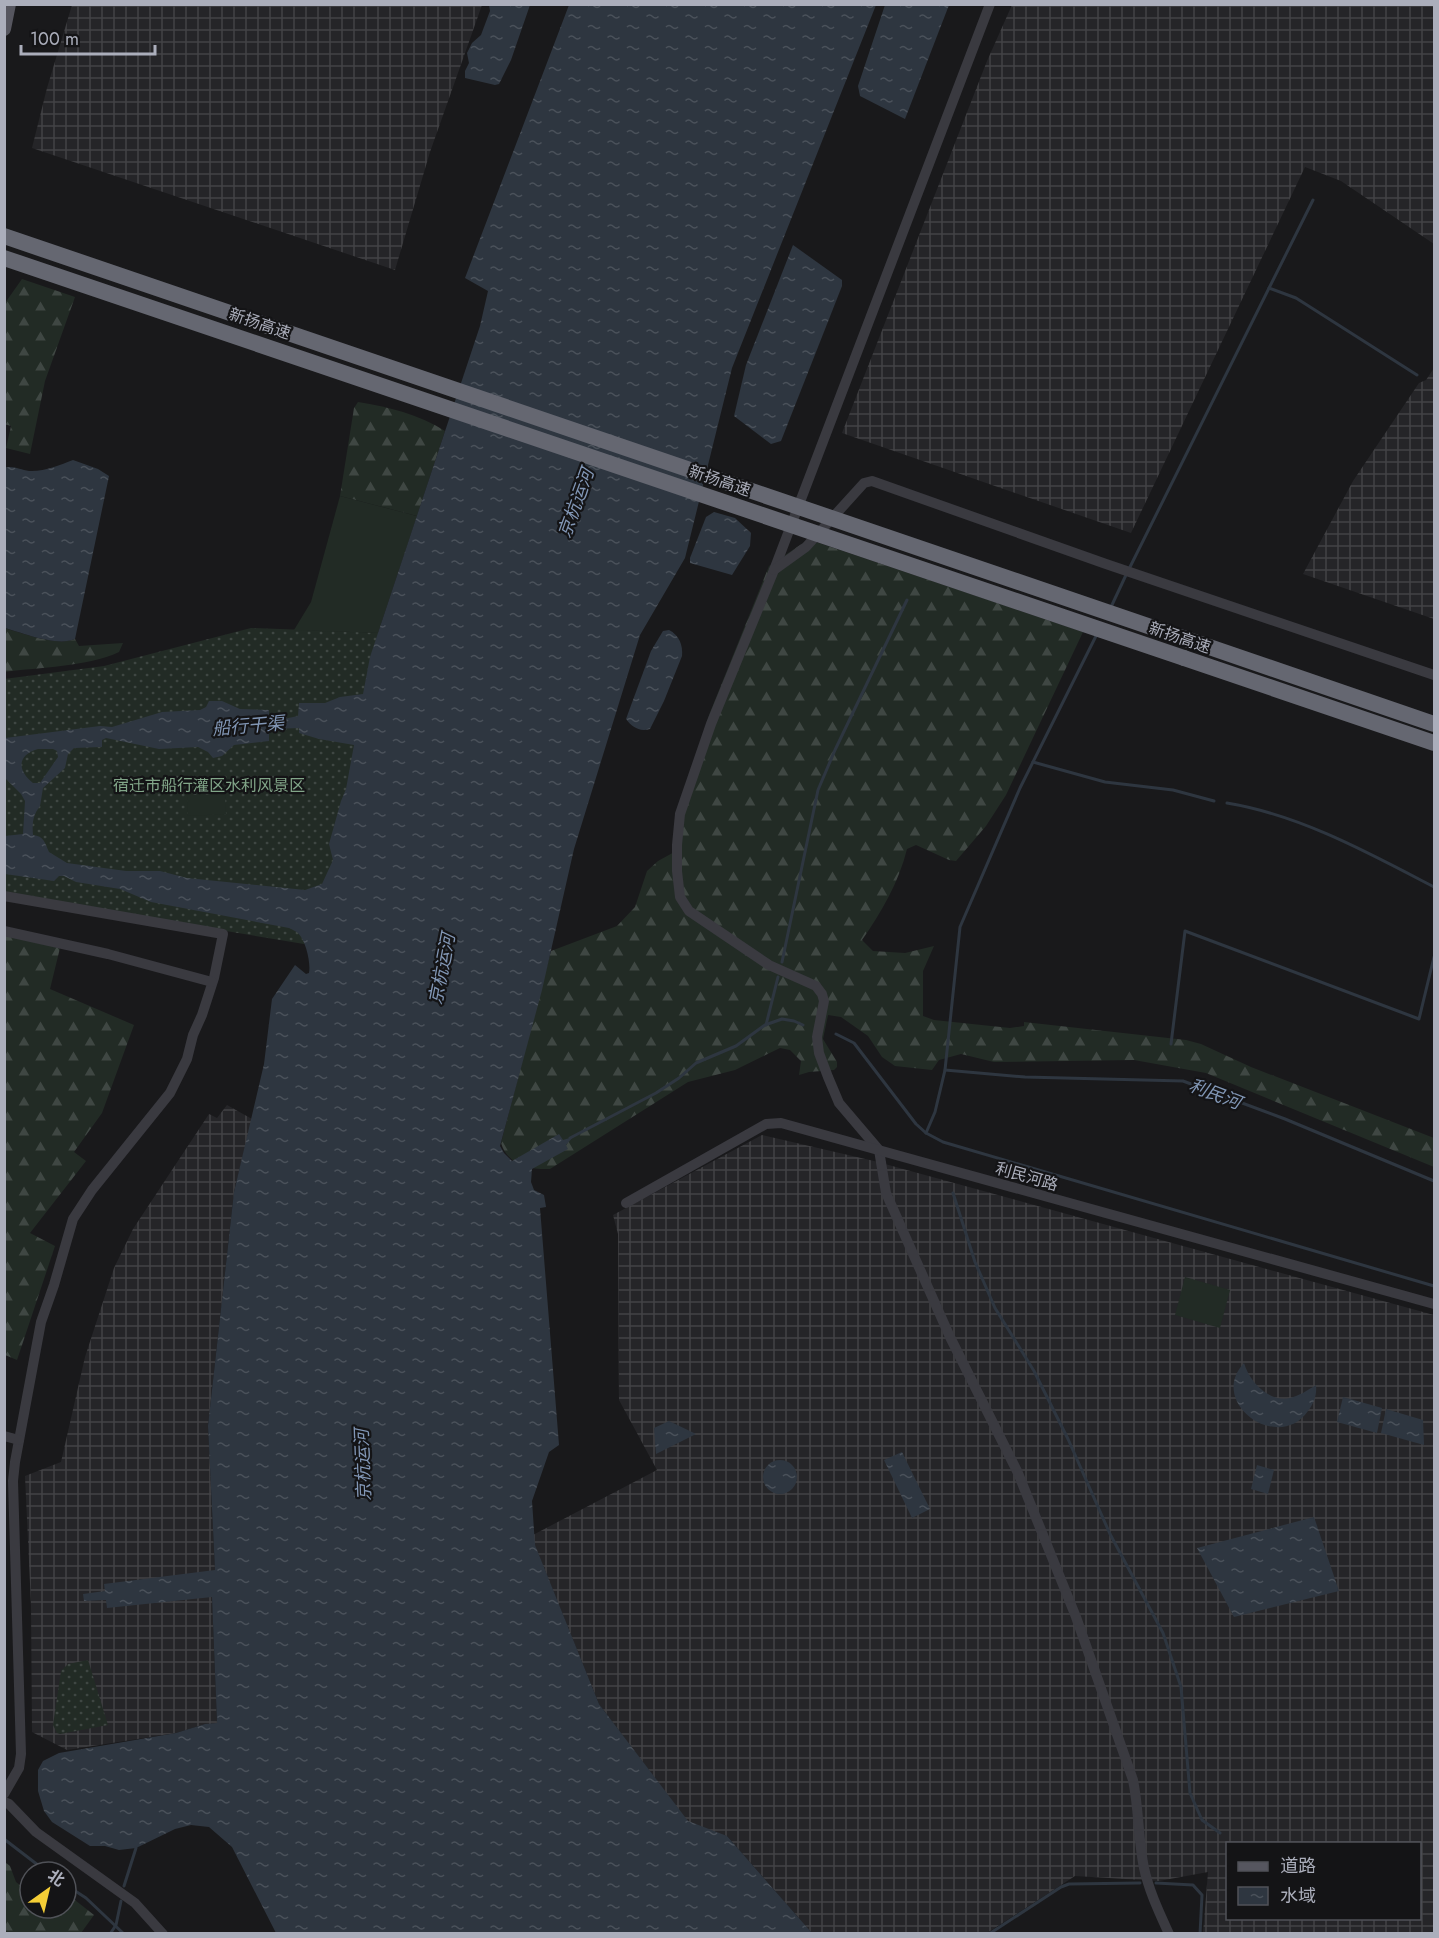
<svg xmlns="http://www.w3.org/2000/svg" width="1439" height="1938" font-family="Jost,'Noto Sans SC',sans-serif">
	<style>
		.industrial { fill: url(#industrial-grid); fill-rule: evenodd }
		.grass { fill: url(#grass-dots) }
		.forest { fill: url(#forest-firs) }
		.garden { fill: #222b25 }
		.water { fill: url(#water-ripples); fill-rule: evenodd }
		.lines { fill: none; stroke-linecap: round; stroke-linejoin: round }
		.stream { stroke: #2e3640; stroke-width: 3 }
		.minor { stroke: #3a3a40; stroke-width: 10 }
		.major { stroke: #56565f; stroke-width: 14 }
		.highway { stroke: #656771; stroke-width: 16 }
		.highway-bridge { stroke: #656771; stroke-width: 16 }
		.labels { text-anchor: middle; stroke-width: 4.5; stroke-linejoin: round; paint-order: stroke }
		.street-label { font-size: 16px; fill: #abaebb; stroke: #141416 }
		.park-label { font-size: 16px; fill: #82a689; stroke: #141416 }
		.water-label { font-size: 18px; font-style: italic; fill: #8297b6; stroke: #141416 }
	</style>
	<defs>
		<pattern id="industrial-grid" width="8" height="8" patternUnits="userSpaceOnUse" patternTransform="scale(1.5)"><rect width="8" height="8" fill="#252528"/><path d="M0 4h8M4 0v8" fill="none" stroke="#424245"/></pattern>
		<pattern id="grass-dots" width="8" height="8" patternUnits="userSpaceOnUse" patternTransform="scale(1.5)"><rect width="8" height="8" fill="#222b25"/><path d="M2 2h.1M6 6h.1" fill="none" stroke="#3f4743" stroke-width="1.8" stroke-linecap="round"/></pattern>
		<pattern id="forest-firs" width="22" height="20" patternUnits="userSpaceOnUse" patternTransform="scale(1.5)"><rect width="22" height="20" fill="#222b25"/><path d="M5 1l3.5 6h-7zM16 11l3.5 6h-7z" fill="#3f4743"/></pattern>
		<pattern id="water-ripples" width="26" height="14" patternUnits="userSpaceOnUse" patternTransform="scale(1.5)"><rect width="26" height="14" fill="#2e3640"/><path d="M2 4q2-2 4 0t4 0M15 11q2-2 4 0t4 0" fill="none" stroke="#4a515a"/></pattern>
	</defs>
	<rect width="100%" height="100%" fill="#19191b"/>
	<g class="industrial">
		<polygon points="72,5 482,5 430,152 395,270 32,148 47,88"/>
		<polygon points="1012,5 1434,5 1434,244 1341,181 1305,167 1131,533 842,433 987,61"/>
		<polygon points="1434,368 1434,619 1303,574 1353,481 1419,383 1426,380"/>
		<polygon points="227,1105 252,1119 234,1192 208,1426 215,1570 212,1597 217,1724 205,1724 176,1733 67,1750 32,1732 31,1605 25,1476 61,1462 85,1357 114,1268 133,1229 209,1114 217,1118"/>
		<path d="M762,1135L874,1161L1434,1315V1933H1203L1208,1872L1159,1881L1075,1876L987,1933H812L727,1836L694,1830L599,1704L531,1536L657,1470L619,1400L618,1234L613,1215ZM1228,1844H1420V1918H1228Z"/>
	</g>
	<g class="grass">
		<polygon points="251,628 384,633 322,947 5,894 4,679 104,666"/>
		<polygon points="88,1660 108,1725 60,1734 57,1733 53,1725 61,1671 68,1664"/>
	</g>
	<g class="forest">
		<polygon points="22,279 75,297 45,381 30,454 6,448 11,426 4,424 5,303"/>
		<path d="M358,402C389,407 418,414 445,431L417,516L340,496L354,408Z"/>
		<path d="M806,541L819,543L1083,632L1006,795L986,826L956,861L949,860L916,845L907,849C899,882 881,913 862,940L873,951L905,953L934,946L923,971V1016L934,1020L1010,1028L1024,1026V1022L1186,1040L1201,1044L1251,1067L1434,1138V1167L1206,1073L1134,1060L994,1062L961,1054L939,1060L932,1070L895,1066L882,1057L868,1036L841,1017L828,1015L823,1039L837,1062V1067L834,1070L809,1072L799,1075L801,1061L790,1050L780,1048L735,1070L688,1082L550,1169C530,1170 507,1164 501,1143L551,951L617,926L635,907L647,871L658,861L678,850L689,781L709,715L769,566Z"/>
		<path d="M4,628C23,633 57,647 75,639L79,646L123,643L119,652C87,667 39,667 5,672Z"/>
		<polygon points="5,935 60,948 50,989 134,1025 102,1113 74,1152 86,1161 30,1233 55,1246 17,1360 5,1355"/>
		<polygon points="5,1862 10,1866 16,1882 30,1893 30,1908 66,1908 66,1893 94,1915 81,1933 5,1933"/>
	</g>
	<g class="garden">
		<polygon points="340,496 417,516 378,633 294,630 311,602"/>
		<polygon points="225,794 226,814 188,816 187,795"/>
		<polygon points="1185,1277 1230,1290 1220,1328 1175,1315"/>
	</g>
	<g class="water">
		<polygon points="489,5 530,5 511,60 499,84 495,85 465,78 465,71 469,63 467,53 472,43 481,35 490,11"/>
		<path d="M569,5H876L732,368L685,558L640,635L574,849L542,990L500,1146L504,1153L512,1161L559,1134L563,1140L573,1137L566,1145L568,1149L532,1169L531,1182L534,1190L544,1195L546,1207L540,1208L559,1445L549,1452L532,1501L535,1545L599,1704L688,1821L727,1836L812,1933H276L232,1847L209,1827L191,1825L175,1829L136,1848L119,1850L105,1846H90L52,1822L44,1811L38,1791V1770L43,1761L59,1753L176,1733L205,1724L217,1723L212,1597L107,1608L106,1600L84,1601L83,1594L105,1591L104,1584L215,1570L208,1426L234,1192L264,1064L272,999L295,965L306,974L309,973C311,963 306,941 298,933C295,931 292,929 289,928L151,902L120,889L76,882L64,876H59L54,881L5,874V836L23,834L25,801L21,794L5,778V738L100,726L112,727L162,712L200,710L206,707L209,701H222L240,709L269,710V719L274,721L298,716L299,703H325L340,697L363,694L370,657L480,326L488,291L465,278ZM299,728V733L319,739L354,745L346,789L341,801L329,844L333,860L322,884L305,890L187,878L160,871H126L67,863L49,852C45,843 44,836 33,835C32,823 33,815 40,806L43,788L65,768L68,754L74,748L102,747V740L106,738L159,749L198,747L208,752L213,758L222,756L234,745L269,741V734L274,729ZM38,749H53L57,751L58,757L40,783H33C17,770 17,755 38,749Z"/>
		<polygon points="885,5 949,5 905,119 860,96 858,86"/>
		<polygon points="793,245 842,280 842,286 781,441 771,444 734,416 746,365"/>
		<path d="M73,460L98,469L109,476L75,639C57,647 23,633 5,628L4,468C13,465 20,470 29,471C44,472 60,465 73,460Z"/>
		<polygon points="714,512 735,518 751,533 750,546 732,575 690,563 690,558 706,517"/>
		<path d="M669,630C679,635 683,645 682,656L664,701L650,729C639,732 632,727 626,719L651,651L663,631Z"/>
		<path d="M1244,1363C1249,1381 1269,1403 1290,1398C1299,1396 1308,1390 1316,1385C1317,1395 1314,1403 1308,1411C1278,1454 1207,1402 1244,1363Z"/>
		<polygon points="1343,1397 1382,1408 1377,1433 1337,1422"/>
		<polygon points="1386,1409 1423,1420 1424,1445 1381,1433"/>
		<polygon points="669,1421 696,1434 656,1454 654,1428"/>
		<polygon points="902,1452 930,1509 912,1518 884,1460"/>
		<circle cx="780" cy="1477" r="17"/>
		<polygon points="1257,1465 1274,1470 1268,1494 1251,1489"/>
		<polygon points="1314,1517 1339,1591 1234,1617 1197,1548"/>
	</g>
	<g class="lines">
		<g class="stream">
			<polyline points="1269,288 1296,298 1417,375"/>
			<polyline points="1129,569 1313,200"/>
			<polyline points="1111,607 1126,575"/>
			<polyline points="1033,762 1105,782 1173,790 1214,801"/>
			<path d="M1227,803C1300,815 1369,853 1434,887"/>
			<polyline points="782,962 818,790 835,750 907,600"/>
			<polyline points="766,1025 778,977"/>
			<polyline points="836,1034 854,1043 916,1124 926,1133 943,1142 1434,1286"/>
			<polyline points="1171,1044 1185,931 1419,1019 1434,957"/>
			<polyline points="945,1070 1025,1077 1183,1081 1285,1119 1434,1181"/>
			<polyline points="926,1133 935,1112 945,1070 960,927 1020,788 1097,634"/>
			<polyline points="570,1138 656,1093 679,1078 696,1063 736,1046 765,1025 782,1019 794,1021 803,1025"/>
			<polyline points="953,1193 975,1262 995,1308 1034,1371 1068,1439 1110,1534 1163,1633 1181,1687 1190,1793 1202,1820 1220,1833"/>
			<polyline points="4,1839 47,1872"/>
			<polyline points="1156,1883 1193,1885 1202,1895 1200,1934"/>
			<polyline points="66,1885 86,1898 124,1934"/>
			<polyline points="124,1886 136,1848"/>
			<polyline points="110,1934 116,1925 121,1901"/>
			<polyline points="989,1934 1061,1887 1069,1884 1140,1883"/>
		</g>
		<g class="minor">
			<path d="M990,4L774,570L711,724L680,814L677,845V871L680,897L689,911L769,965L816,986L822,994L824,1001L817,1037L819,1053L828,1077L839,1103L879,1150L886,1193L950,1337L1018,1473L1076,1617L1133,1780C1139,1809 1138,1839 1144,1868C1149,1891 1159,1912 1169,1934"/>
			<polyline points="774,570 806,547 864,483 872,481 1106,564 1434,675"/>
			<polyline points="4,896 223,934 214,978 202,1015 193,1035 187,1059 170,1093 92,1190 73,1219 54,1285 41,1322 15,1462 13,1481 21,1754 19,1768 4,1794"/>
			<polyline points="4,931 108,954 212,982"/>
			<polyline points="626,1203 766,1124 781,1123 1434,1304"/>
			<polyline points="4,1436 19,1440"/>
			<polyline points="4,1802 9,1804 36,1832 135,1903 163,1934"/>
		</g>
		<polyline class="major" points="4,29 9,4"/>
		<g class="highway">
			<polyline points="1189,640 1434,724"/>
			<polyline points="1184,658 1434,743"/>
		</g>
		<g class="highway-bridge">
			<polyline points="4,236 1189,640"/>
			<polyline points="4,258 1184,658"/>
		</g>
	</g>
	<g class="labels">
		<g class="street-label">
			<text transform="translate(260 323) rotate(19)" y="6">新扬高速</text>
			<text transform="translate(720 480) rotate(19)" y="6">新扬高速</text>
			<text transform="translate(1180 637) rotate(19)" y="6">新扬高速</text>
			<text transform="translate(1027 1176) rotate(16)" y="6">利民河路</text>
		</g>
		<g class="park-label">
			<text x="209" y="791">宿迁市船行灌区水利风景区</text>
		</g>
		<g class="water-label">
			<text transform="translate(576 503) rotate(-70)" y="6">京杭运河</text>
			<text transform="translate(248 726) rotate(-5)" y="6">船行干渠</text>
			<text transform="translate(442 969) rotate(-79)" y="6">京杭运河</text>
			<text transform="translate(1215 1094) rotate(21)" y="6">利民河</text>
			<text transform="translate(363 1465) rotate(-92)" y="6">京杭运河</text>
		</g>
	</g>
	<rect width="1439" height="1938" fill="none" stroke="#abaebb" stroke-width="12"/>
	<rect x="1226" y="1842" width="195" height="78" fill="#141416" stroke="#505258" stroke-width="1.5"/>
	<rect x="1238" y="1862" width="30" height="9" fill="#56565f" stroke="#505258" stroke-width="1.5"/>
	<text x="1280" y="1872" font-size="18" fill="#abaebb">道路</text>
	<rect x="1238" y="1887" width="30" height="18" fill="url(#water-ripples)" stroke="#505258" stroke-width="1.5"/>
	<text x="1280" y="1902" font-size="18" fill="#abaebb">水域</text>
	<g transform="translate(48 1890) rotate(34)"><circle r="28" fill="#141416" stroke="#505258" stroke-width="1.5"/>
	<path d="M0-4.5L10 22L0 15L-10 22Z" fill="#f5ce36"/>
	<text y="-9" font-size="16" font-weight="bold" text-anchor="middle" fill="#abaebb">北</text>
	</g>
	<path d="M21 45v9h134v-9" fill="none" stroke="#abaebb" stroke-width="3"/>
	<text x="30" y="45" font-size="18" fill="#abaebb" stroke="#141416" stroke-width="4.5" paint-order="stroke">100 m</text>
</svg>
